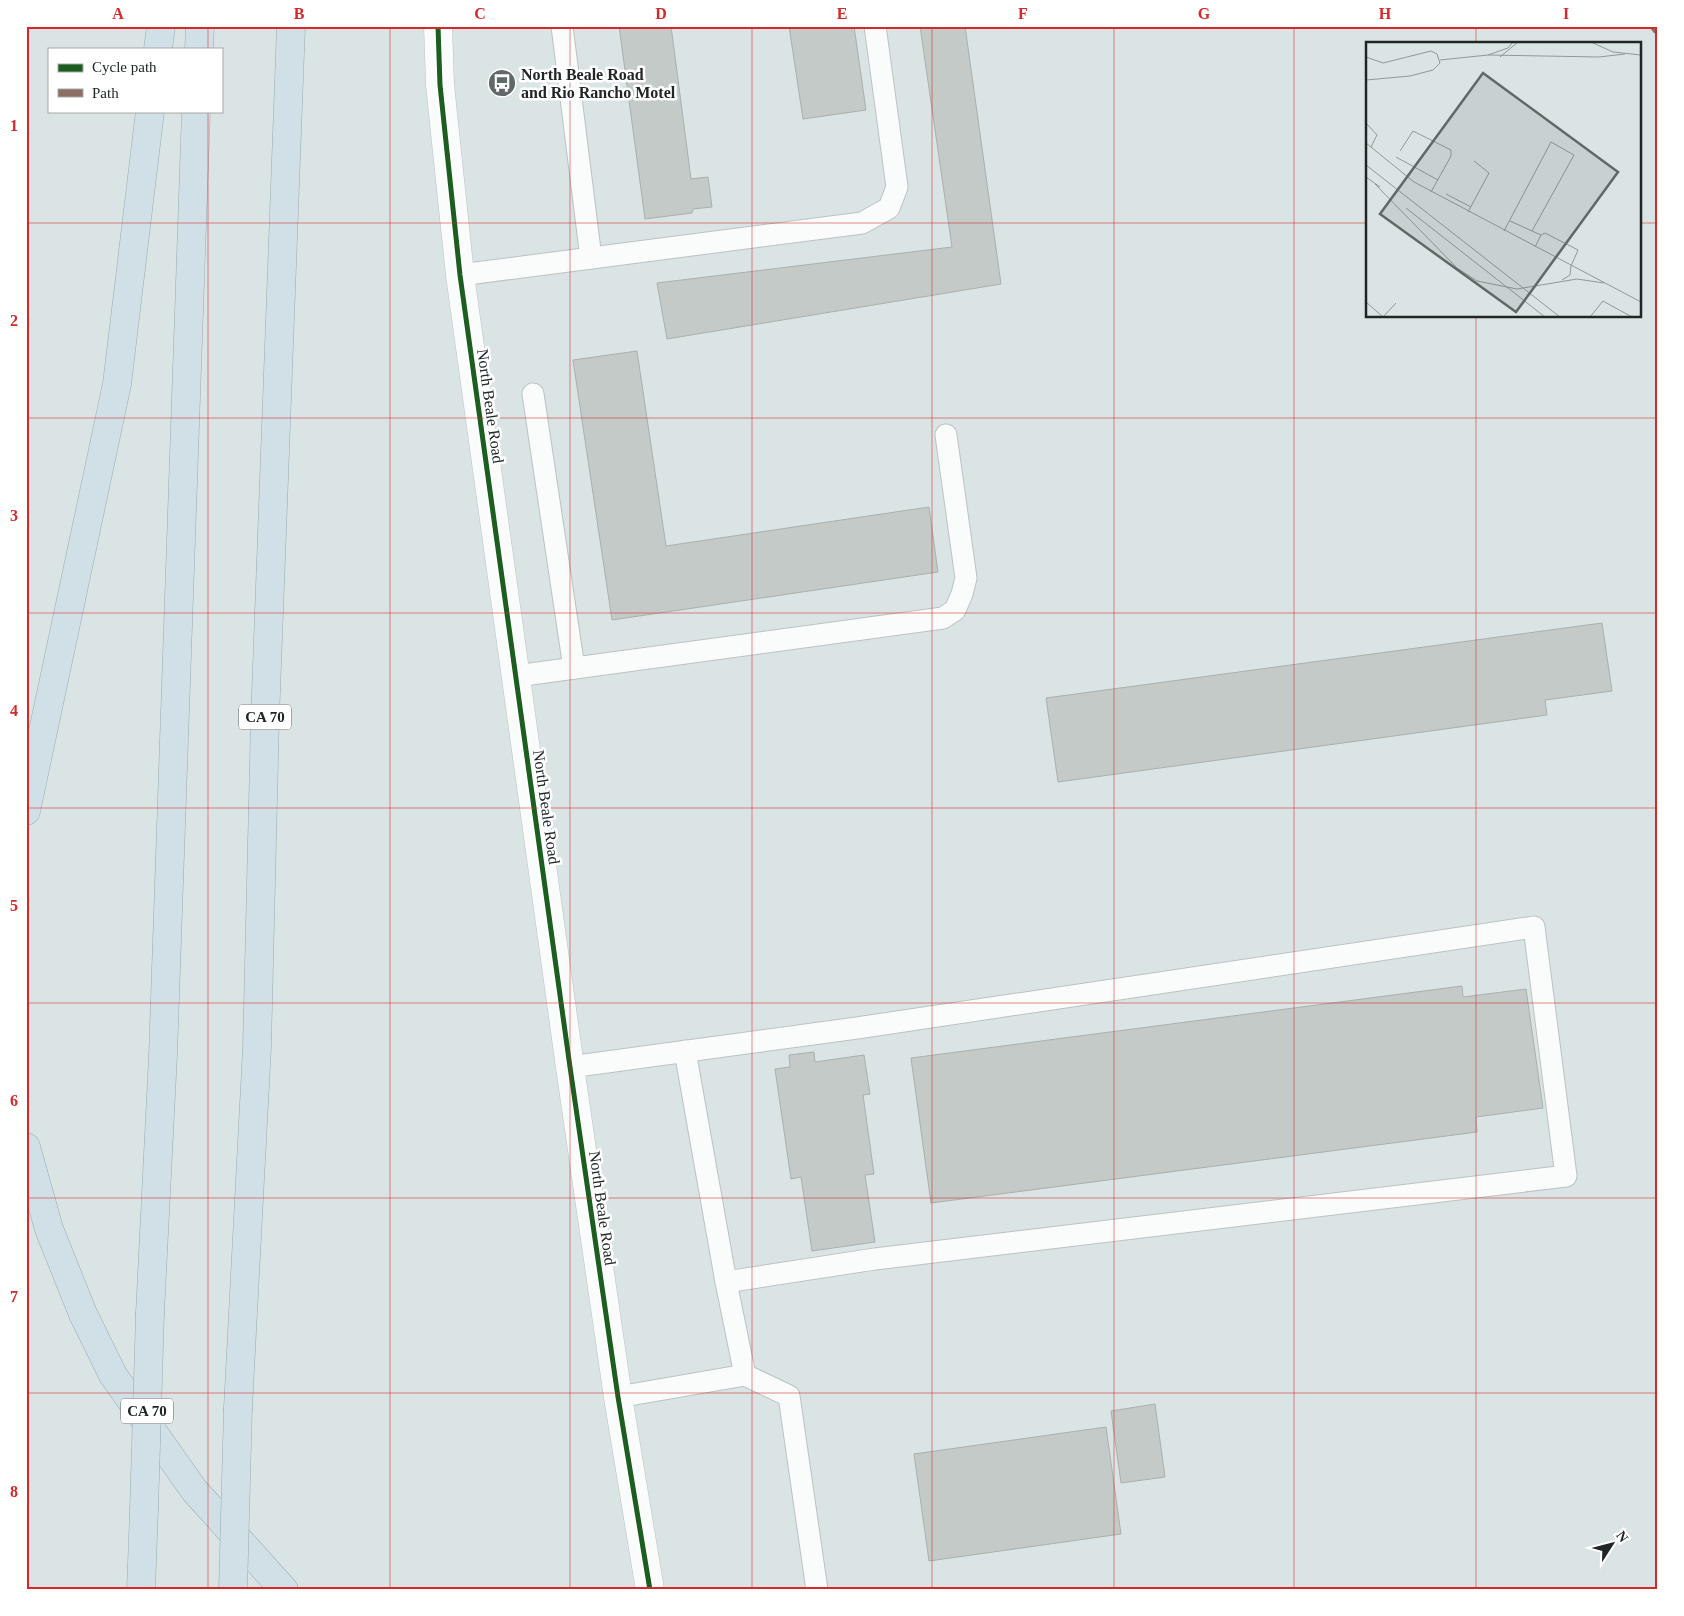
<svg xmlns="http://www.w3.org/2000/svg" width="1684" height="1616" font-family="'Times New Roman',serif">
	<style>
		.building { fill: #c3cac8; stroke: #a9b0ae }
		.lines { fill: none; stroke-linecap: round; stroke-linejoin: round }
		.lane-casing { stroke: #bbc2c2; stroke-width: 23 }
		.secondary-casing { stroke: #bbc2c2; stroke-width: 29 }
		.highway-casing { stroke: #99abb2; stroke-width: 29 }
		.lane { stroke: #fafbfb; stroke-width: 21 }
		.secondary { stroke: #fafbfb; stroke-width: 28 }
		.highway { stroke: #d1dfe6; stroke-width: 28 }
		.highway-bridge-casing { stroke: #99abb2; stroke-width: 29; stroke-linecap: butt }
		.highway-bridge { stroke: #d1dfe6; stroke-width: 28 }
		.quiet { stroke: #8d6e63; stroke-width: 4; stroke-dasharray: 8 4; stroke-linecap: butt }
		.cycleway-casing { stroke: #fff; stroke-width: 8 }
		.cycleway { stroke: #1b5e20; stroke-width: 5 }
		.grid { fill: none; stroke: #d62828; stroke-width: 1; stroke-opacity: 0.55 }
		.labels { text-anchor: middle; stroke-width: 5; stroke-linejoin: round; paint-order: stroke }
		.shield { fill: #fff; stroke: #636767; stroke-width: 1 }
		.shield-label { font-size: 15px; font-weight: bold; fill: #202626 }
		.poi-label { font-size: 16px; font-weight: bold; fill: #202626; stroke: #fff; text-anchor: start }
		.street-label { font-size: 16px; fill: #202626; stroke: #fff }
		.inset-road { fill: none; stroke: #909898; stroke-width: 1 }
		.view { fill: #616868; fill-opacity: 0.15; stroke: #616868; stroke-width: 2.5 }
		.inset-edge { fill: none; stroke: #202626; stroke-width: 2.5 }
		.neatline { fill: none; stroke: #d62828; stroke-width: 2 }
		.grid-label { font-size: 16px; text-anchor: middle; font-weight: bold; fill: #d62828 }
	</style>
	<rect width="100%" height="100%" fill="#dbe4e4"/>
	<g class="building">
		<polygon points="619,26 671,26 691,179 708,177 712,207 693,209 692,213 645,219"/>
		<polygon points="789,26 854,26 866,110 803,119"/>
		<polygon points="920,26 965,26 1001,284 667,339 657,283 952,247"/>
		<polygon points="637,351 666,546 929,507 938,572 612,620 573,360"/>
		<polygon points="1602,623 1612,691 1545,700 1547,715 1058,782 1046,698"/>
		<polygon points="1462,986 1463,997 1526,989 1543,1108 1476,1117 1477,1132 931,1203 911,1058"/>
		<polygon points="814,1052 815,1062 864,1055 870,1094 863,1095 874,1174 865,1175 875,1242 812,1251 801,1177 791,1179 775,1069 790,1067 789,1055"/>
		<polygon points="1155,1404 1165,1477 1121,1483 1111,1411"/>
		<polygon points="1106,1427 1121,1534 929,1561 914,1454"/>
	</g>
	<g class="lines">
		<defs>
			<g id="lane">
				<polyline points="562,26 591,258"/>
				<polyline points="460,275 862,223 889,208 897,187 875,26"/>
				<polyline points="533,394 574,668"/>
				<polyline points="516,676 943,618 955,610 962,594 966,578 946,435"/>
				<polyline points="685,1051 726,1282"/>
				<polyline points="570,1067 857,1028 1534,927 1566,1176 875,1259 726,1282 745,1375 618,1397"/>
				<polyline points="745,1375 789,1396 817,1590"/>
			</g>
			<polyline id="secondary" points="438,26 440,85 460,275 570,1067 618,1397 650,1590"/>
			<g id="highway">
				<polyline points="158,49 161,26"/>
				<polyline points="199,49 200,26"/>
				<polyline points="26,811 117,384 150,111"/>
				<polyline points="26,1147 49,1229 83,1314 113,1375 194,1490 284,1590"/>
				<polyline points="150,1313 163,1055 196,111"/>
				<polyline points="238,1408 257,1047 265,719 291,26"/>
				<polyline points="141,1590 144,1510"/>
			</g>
		</defs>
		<use href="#lane" class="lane-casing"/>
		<use href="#secondary" class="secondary-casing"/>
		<use href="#highway" class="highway-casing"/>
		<use href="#lane" class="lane"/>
		<use href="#secondary" class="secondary"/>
		<use href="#highway" class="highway"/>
		<defs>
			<g id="highway-bridge">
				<polyline points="144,1510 150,1313"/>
				<polyline points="233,1590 238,1408"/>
			</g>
		</defs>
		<use href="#highway-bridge" class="highway-bridge-casing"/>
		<use href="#highway-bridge" class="highway-bridge"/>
		<polyline class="quiet" points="1651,26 1658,35"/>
		<defs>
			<polyline id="cycleway" points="438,26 440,85 460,275 570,1067 618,1397 650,1590"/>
		</defs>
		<use href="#cycleway" class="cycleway-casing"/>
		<use href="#cycleway" class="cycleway"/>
	</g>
	<path class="grid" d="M208,26V49M390,26V1590M570,26V1590M752,26V1590M932,26V1590M1114,26V1590M1294,26V1590M1476,26V44M208,111V1590M26,223H1368M1640,223H1658M1476,316V1590M26,418H1658M26,613H1658M26,808H1658M26,1003H1658M26,1198H1658M26,1393H1658"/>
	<defs>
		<symbol id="bus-disc" viewBox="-11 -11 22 22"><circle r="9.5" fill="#616868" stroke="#fff"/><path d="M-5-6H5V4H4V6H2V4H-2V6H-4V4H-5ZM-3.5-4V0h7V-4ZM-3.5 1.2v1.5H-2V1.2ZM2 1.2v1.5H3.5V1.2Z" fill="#fff"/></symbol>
	</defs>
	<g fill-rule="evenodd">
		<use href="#bus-disc" x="486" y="67" width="32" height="32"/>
	</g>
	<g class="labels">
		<g class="shield">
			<rect x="239" y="704.5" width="52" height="25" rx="4"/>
			<rect x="121" y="1398.5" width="52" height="25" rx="4"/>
		</g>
		<g class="shield-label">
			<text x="265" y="722">CA 70</text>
			<text x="147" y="1416">CA 70</text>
		</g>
		<g class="poi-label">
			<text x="521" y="80">North Beale Road<tspan x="521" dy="18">and Rio Rancho Motel</tspan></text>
		</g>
		<g class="street-label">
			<text transform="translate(491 406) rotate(82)" y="6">North Beale Road</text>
			<text transform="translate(547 807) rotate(82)" y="6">North Beale Road</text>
			<text transform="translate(603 1208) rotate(82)" y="6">North Beale Road</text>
		</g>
	</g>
	<g transform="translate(1366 42)">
		<rect width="275" height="275" fill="#dbe4e4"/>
		<path class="inset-road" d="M225,0L247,10L275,13M122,13L233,15L259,12M0,15L17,21L65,9L71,12L74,21L67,28L44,34L0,38M134,15L152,0M74,18L122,13L142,6L147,0M0,81L11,93L5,105M0,101L48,140L275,260M34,109L47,89L85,108V114L65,150M30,115L72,138M0,123L194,275M0,135L14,145M9,142L91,226L111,239L151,247L211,237L238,241M80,152L105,165M40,166L179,275M102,170L123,131L108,119M144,179L166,189M138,189L185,100L208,113L166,189L175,193L169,205M175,193L179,191L212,208L205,224M196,238L204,233L205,224M0,260L17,275M17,275L30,261M224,275L237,259L266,275"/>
		<path class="view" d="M117,31L252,130L150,270L14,172Z"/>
		<rect width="275" height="275" class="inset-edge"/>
	</g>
	<rect width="1684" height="1616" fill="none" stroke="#ffffff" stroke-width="55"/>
	<rect x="48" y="48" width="175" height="65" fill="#ffffff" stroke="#a6a8a8"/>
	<rect x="58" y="64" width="25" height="8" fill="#1b5e20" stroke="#a6a8a8"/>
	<text x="92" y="72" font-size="15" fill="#202626">Cycle path</text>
	<rect x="58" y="89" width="25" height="8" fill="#8d6e63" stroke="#a6a8a8"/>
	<text x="92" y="98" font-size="15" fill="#202626">Path</text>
	<g transform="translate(1612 1544) rotate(54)" stroke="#ffffff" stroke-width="4" paint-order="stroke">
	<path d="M0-4L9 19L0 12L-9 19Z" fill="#202626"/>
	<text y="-8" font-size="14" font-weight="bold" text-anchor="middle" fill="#202626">N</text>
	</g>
	<rect x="28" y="28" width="1628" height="1560" class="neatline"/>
	<g class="grid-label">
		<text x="118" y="19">A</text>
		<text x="299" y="19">B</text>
		<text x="480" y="19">C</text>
		<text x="661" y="19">D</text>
		<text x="842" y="19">E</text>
		<text x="1023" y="19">F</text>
		<text x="1204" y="19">G</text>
		<text x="1385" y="19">H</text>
		<text x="1566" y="19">I</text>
		<text x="14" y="131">1</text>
		<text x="14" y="326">2</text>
		<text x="14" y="521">3</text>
		<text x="14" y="716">4</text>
		<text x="14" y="911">5</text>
		<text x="14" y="1106">6</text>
		<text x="14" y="1302">7</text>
		<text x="14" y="1497">8</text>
	</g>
</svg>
